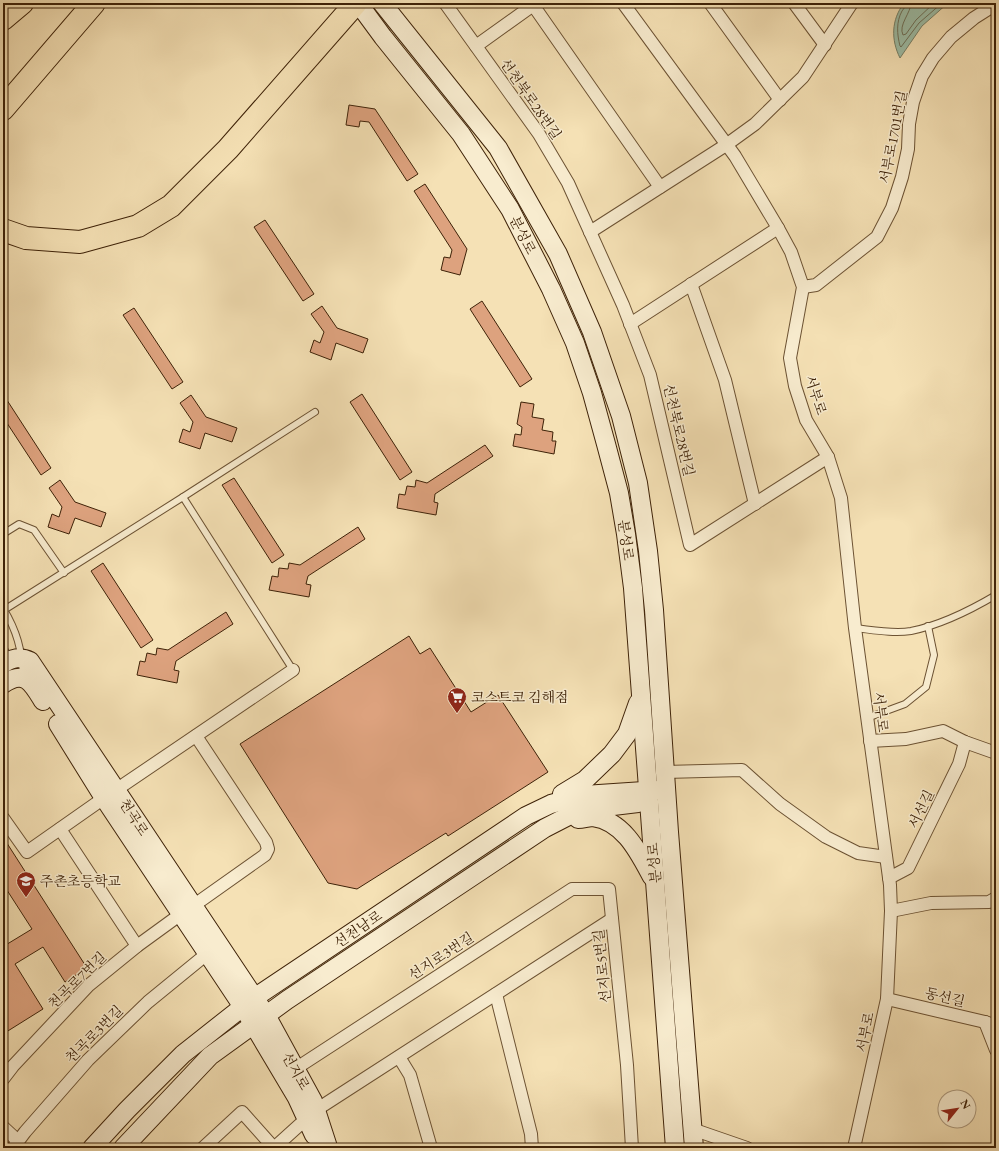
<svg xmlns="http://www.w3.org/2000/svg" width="999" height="1151" font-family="'EB Garamond','Noto Serif KR',serif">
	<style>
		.water { fill: #9dbea7; stroke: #778067 }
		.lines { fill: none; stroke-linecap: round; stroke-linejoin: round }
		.shore { stroke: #6e7058; stroke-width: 1 }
		.building { fill: #dda27e; stroke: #3e2208 }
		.lane-casing { stroke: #6c5233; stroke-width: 8 }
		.street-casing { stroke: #6c5233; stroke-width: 14 }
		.secondary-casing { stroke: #3e2208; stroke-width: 20 }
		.highway-casing { stroke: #3e2208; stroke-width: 24 }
		.lane { stroke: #f8eccf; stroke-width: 6 }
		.street { stroke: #f8eccf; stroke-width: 12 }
		.secondary { stroke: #f8eccf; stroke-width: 18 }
		.highway { stroke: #f5e1b5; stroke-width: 22 }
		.labels { text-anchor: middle; stroke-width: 3; stroke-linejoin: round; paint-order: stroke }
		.street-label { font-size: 14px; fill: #3e2208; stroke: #f8eccf }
		.poi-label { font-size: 14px; fill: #3e2208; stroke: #f8eccf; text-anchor: start }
	</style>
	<rect width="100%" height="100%" fill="#f5e1b5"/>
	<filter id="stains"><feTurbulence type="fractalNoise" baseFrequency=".005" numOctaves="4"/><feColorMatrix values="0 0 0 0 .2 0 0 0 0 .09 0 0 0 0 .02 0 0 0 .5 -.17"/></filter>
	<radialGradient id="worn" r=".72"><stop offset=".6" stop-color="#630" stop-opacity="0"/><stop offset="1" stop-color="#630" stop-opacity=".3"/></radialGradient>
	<path class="water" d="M904,3H948L922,26L900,58C891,40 891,20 904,3Z"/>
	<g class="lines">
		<g class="shore">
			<path d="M906,3C906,7 904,8 902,11C896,22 897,34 900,46L901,47L919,23L942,3"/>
			<path d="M911,3C911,13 898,25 903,35L906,34L916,20L934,3"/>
		</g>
	</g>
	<g class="building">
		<polygon points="349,105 375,109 418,174 407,181 369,122 360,121 359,127 346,125"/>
		<polygon points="425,184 467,249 460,275 441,270 444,257 450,258 452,250 414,191"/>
		<polygon points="265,220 314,294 303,301 254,227"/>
		<polygon points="482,301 532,379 520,387 470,309"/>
		<polygon points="322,306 337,328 368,339 363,353 336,343 331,360 310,352 314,340 320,343 324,332 311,314"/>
		<polygon points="134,308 183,382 172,389 123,315"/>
		<polygon points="3,394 51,468 41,475 3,417"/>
		<polygon points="362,394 412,472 400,480 350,402"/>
		<polygon points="191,395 206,417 237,428 232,442 205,433 200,449 179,442 183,429 190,432 193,422 180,403"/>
		<polygon points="521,402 534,404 532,417 544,419 542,430 553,432 552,441 556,441 554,454 513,446 515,434 521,435 522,427 517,424"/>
		<polygon points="485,445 493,456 435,494 434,502 438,503 436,515 397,508 399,494 405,495 407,486 415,487 416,480 427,483"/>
		<polygon points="234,478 284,555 272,563 222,485"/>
		<polygon points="60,480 75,502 106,513 101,527 75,518 69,534 48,527 52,514 59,517 62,507 49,488"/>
		<polygon points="358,527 365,539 308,576 306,584 311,585 309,597 269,590 272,576 278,577 279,568 288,569 289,563 300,565"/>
		<polygon points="103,563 153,640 141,648 91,571"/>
		<polygon points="226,612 233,624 176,661 174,670 179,671 177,683 137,675 140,661 145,662 147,653 156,655 157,648 168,650"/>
		<polygon points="409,636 420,654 430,648 471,712 498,695 548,772 448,836 446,833 357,889 328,883 240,744"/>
		<polygon points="3,837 87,968 65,982 43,947 15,964 43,1009 3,1034 3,945 4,946 32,929 3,884"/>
	</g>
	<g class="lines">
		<defs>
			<g id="lane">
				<polyline points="183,497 293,670"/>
				<polyline points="3,534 19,524 34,530 64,573"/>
				<path d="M3,608C17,631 22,650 23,676"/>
				<polyline points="4,610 183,497 315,412"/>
				<path d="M855,628C873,630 893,634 911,631C941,625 969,611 996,595"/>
				<polyline points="3,646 9,660"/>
				<polyline points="867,718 905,704 926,687 934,655 928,626"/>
			</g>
			<g id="street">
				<polyline points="445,3 539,134 568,183 623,305 650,375 690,545 828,457"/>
				<polyline points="623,3 735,156 778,228 791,252 803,287 790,358 795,386 806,420 828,457 841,498 855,628 890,885 891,911 887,999 854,1148"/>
				<polyline points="710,3 780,100"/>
				<polyline points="794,3 825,45"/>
				<polyline points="533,5 660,187"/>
				<polyline points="476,46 536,3"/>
				<polyline points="590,232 726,145 755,124 803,77 852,3"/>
				<polyline points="691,284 725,380 755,504"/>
				<polyline points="803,287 816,285 877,237 892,208 902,177 908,149 909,124 913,102 922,76 933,58 951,37 974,18 996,4"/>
				<polyline points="630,324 778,228"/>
				<polyline points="870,741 906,739 943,731 965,742 996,753"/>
				<polyline points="665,772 742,770 780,804 826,837 858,853 886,857"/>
				<polyline points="3,818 27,852 104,798 293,670"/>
				<polyline points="60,829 137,946"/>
				<polyline points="889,878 908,868 959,764 965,742"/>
				<polyline points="193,906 265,855 268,849 266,842 196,736"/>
				<polyline points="891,911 931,903 989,902 996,898"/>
				<polyline points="496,994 531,1134 532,1148"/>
				<polyline points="887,999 985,1022 996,1026"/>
				<polyline points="985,1022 996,1050"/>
				<polyline points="399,1057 410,1075 431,1148"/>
				<polyline points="295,1069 572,889 609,889 627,1065 632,1148"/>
				<polyline points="3,1079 13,1066 89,985 137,946 181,914"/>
				<polyline points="3,1127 18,1141"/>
				<polyline points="692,1129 747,1148"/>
				<polyline points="13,1148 25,1132 88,1060 148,1002 208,953"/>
				<polyline points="203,1148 242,1112 274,1148"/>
				<polyline points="274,1148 316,1110 612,919"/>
			</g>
			<g id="secondary">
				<polyline points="358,3 383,37 461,134 510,209 551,289 575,343 592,393 606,444 619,493 626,534 633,588 675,1148"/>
				<polyline points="382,3 498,148 558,254 592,332 621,416 638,483 648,551 654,610 669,832 694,1148"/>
				<path d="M3,664C12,658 20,656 30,661L266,1015L313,1101L327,1144L328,1148"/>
				<path d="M3,684C25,669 32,683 43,701"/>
				<polyline points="58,724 104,798 243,1007 297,1098 314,1135"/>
				<polyline points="562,794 585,780 612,754 627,734 638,703"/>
				<path d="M578,819C583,819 589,817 593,817C624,821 639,853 652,877"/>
				<polyline points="92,1148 127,1110 183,1054 254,998 526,816 551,804 584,795 659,790"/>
				<polyline points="123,1148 210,1056 287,1000 545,828 580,810 638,803"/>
			</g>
			<g id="highway">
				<polyline points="3,19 22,3"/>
				<polyline points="3,109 94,3"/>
				<polyline points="3,230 26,238 80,242 138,226 171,206 228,149 356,3"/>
			</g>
		</defs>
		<use href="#lane" class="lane-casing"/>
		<use href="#street" class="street-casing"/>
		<use href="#secondary" class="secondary-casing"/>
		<use href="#highway" class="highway-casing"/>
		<use href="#lane" class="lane"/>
		<use href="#street" class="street"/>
		<use href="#secondary" class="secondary"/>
		<use href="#highway" class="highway"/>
	</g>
	<defs>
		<symbol id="supermarket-pin" viewBox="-11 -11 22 30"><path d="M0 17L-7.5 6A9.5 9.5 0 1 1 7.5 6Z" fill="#8f2418" stroke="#f8eccf"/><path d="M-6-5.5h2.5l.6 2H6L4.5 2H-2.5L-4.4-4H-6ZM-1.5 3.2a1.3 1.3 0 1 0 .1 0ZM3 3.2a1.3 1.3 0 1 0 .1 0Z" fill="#fff"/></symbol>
		<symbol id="school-pin" viewBox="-11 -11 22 30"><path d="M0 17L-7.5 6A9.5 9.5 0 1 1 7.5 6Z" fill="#8f2418" stroke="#f8eccf"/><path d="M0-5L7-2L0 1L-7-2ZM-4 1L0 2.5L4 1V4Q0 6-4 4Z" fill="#fff"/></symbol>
	</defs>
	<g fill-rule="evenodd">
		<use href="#supermarket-pin" x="446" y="686" width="22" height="30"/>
		<use href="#school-pin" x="15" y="870" width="22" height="30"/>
	</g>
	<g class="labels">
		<g class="street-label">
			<text transform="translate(531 99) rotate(55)" y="5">선천북로28번길</text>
			<text transform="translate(893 137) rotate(-79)" y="5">서부로1701번길</text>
			<text transform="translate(523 235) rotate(63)" y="5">분성로</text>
			<text transform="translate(816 395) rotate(72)" y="5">서부로</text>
			<text transform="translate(679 430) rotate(77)" y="5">선천북로28번길</text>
			<text transform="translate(626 540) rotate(82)" y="5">분성로</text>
			<text transform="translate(881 712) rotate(83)" y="5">서부로</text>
			<text transform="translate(921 809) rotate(-64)" y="5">서선길</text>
			<text transform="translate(134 817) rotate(57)" y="5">천곡로</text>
			<text transform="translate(654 863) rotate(-95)" y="5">분성로</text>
			<text transform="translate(358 929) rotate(-34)" y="5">선천남로</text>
			<text transform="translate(441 956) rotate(-33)" y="5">선지로3번길</text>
			<text transform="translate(602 966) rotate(-96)" y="5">선지로5번길</text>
			<text transform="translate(77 980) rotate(-44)" y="5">천곡로7번길</text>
			<text transform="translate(945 997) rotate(13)" y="5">동선길</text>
			<text transform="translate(865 1032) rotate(-78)" y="5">서부로</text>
			<text transform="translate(94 1034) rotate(-45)" y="5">천곡로3번길</text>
			<text transform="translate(296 1071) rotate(61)" y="5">선지로</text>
		</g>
		<g class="poi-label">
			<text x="471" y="702">코스트코 김해점</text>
			<text x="40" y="886">주촌초등학교</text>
		</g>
	</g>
	<rect width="999" height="1151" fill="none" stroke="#f5e1b5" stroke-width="16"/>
	<rect x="4" y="4" width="991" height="1143" fill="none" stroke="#3e2208" stroke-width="2"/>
	<rect x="8" y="8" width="983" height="1135" fill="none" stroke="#3e2208"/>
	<g transform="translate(957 1109) rotate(60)"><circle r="19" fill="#f8eccf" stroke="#ae9b7f"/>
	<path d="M0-3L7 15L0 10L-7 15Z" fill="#8f2418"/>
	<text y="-6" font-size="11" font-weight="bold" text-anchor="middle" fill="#3e2208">N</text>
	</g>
	<rect width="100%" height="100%" filter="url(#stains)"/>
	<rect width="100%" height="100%" fill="url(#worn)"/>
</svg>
